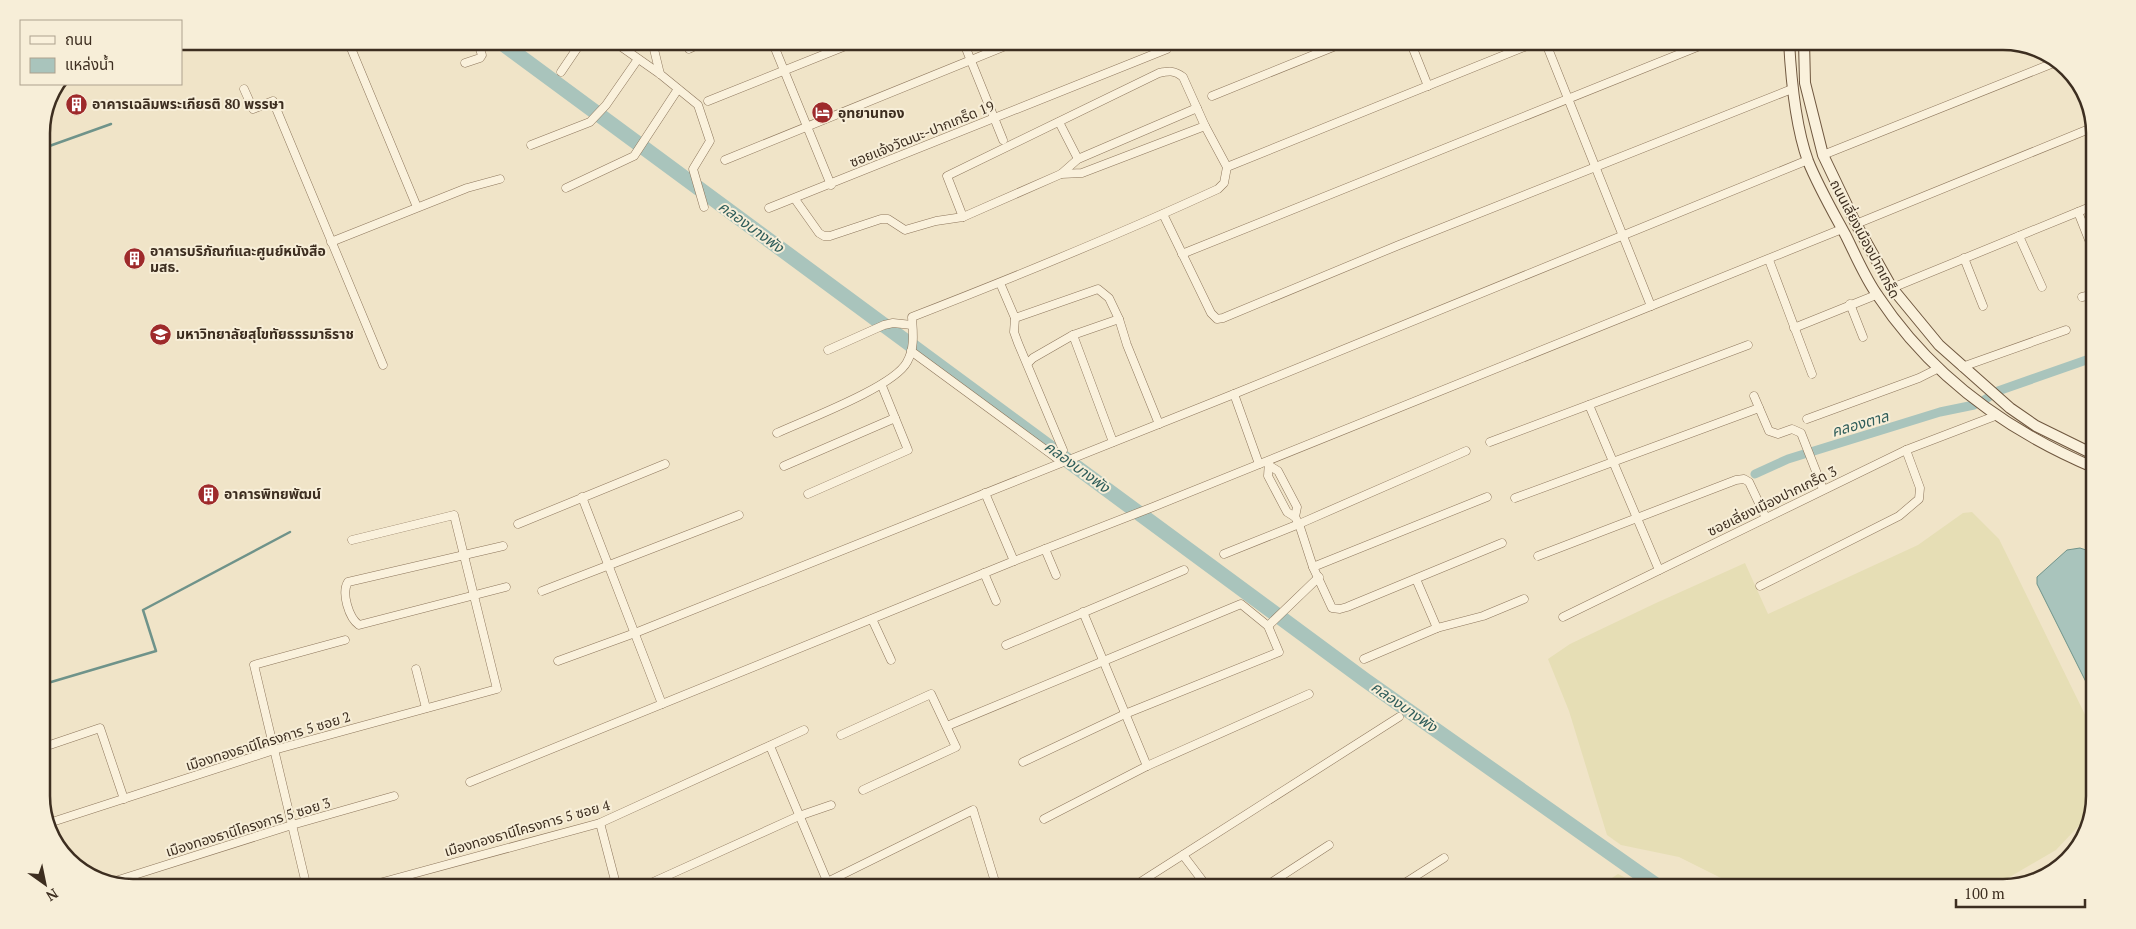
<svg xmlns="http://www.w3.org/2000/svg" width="2136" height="929" font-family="'PT Serif','Noto Sans Thai',serif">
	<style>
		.farmland { fill: #e6deb5 }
		.water { fill: #a9c4bc; stroke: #6f938a }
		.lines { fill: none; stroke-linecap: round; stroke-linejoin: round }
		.stream { stroke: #6f938a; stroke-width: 2.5 }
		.canal { stroke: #a9c4bc; stroke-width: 9 }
		.river { stroke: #a9c4bc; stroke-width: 15 }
		.minor-casing { stroke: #8d765c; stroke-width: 9 }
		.secondary-casing { stroke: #6f573f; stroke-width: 12 }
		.minor { stroke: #faf1dc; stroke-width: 8 }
		.secondary { stroke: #faf1dc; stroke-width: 10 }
		.labels { text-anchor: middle; stroke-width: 4; stroke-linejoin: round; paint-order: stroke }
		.poi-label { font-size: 14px; font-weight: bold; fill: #3d2e20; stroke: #f7eed8; text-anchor: start }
		.street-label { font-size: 14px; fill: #3d2e20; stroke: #f7eed8 }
		.water-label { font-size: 15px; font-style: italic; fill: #2f5d5a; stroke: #f7eed8 }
		.rim { fill: none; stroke: #3d2e20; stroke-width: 2.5 }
	</style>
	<rect width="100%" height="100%" fill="#f0e4c8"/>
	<g class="farmland">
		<polygon points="1972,512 1999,539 2095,735 2095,796 2091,813 2056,850 1991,888 1741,888 1679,857 1621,845 1607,835 1569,711 1548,659 1570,644 1656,603 1745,563 1768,614 1918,545 1963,513"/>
		<polygon points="1618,874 1645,888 1597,888"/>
	</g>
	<g class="water">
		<polygon points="41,487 45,501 42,522 49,537 41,540"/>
		<polygon points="2080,548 2095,553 2095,700 2037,584 2037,577 2067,550"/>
	</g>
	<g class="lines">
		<g class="stream">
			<polyline points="41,149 111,124"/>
			<polyline points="41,685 156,651 143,610 290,532"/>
		</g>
		<g class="canal">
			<polyline points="1998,391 2095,357"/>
			<polyline points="1984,400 1989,397"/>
			<polyline points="1755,474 1788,459 1940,412 1974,405"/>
		</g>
		<polyline class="river" points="499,41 1365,680 1660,888"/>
		<defs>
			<g id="minor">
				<polyline points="348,41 417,207"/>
				<polyline points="613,41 660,74 698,105 710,141 693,169 704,207"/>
				<polyline points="652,41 660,74"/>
				<polyline points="772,41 831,185"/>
				<polyline points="963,41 1003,140"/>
				<polyline points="1410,41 1428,86"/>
				<polyline points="1545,41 1651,306"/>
				<polyline points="515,46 519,41"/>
				<polyline points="689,49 706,41"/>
				<polyline points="465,63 480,58 482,55 477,41"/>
				<polyline points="561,72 582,41"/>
				<polyline points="244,89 253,109 273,101 383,365"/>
				<polyline points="1212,96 1348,41"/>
				<polyline points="708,101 858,41"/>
				<polyline points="1059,122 1078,159"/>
				<polyline points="531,145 590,122 606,105 638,59"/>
				<polyline points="1823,155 2056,62"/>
				<polyline points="725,160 1018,41"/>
				<polyline points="1227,167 1539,41"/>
				<polyline points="1061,174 1082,173 1205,126"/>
				<polyline points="566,188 634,156 678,89"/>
				<polyline points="797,202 819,233 824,236 830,236 881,219 888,219 905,230 936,221 963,217 1061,174 1078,159 1197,108"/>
				<polyline points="769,208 1167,49"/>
				<polyline points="2078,212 2095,255"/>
				<polyline points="1163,214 1211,313 1217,319 1223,318 1399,245 1792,89"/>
				<polyline points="1856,224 2094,127"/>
				<polyline points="2019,236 2042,287"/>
				<polyline points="331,242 467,188 500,179"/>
				<polyline points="1182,254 1712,41"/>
				<polyline points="1964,258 1983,306"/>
				<polyline points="1769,260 1812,374"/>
				<polyline points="1000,283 1015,318 1014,332 1018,343 1063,450"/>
				<polyline points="1892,288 2095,205"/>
				<polyline points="2082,297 2095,294"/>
				<polyline points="1850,304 1863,337"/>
				<polyline points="1015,318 1098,289 1109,298 1119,319 1127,345 1159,424"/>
				<polyline points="1794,328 1876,295"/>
				<polyline points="1073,335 1113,442"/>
				<polyline points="828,350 884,325 893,323 912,325"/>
				<polyline points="911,351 1062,462"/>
				<polyline points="1028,363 1033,358 1073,335 1119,319"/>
				<polyline points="1962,367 2066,330"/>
				<polyline points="1234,394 1259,464"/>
				<polyline points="1754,396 1769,431 1778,434 1792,429 1801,433 1823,489"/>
				<polyline points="1589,405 1659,570"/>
				<polyline points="1807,419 1919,378 1939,368"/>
				<path d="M777,433C805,420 894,387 907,362C915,348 913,333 912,317C1015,277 1118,235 1218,189L1224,183L1227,167L1205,126L1183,77C1174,70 1169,71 1159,73L947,176L963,217"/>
				<polyline points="1490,442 1748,345"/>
				<polyline points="1269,461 1268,476 1287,512 1295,517 1299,524 1313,567 1332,608 1340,609 1347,607 1502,543"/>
				<polyline points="784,466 895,418"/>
				<polyline points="1270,466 1278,471 1297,507 1295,517"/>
				<polyline points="985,493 1014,561"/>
				<polyline points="808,494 908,450 882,386"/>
				<polyline points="582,497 662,704"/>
				<polyline points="1515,498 1759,408"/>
				<polyline points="518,524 665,464"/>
				<path d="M503,546L348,582C341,593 349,618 359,625L506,587"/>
				<polyline points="1045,549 1056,575"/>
				<polyline points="1224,554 1299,524 1466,451"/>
				<polyline points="1538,556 1736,480 1744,479 1749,482 1766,518"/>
				<polyline points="1313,567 1487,497"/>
				<polyline points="984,573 996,601"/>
				<polyline points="1416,579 1437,628"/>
				<polyline points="1760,586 1899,516 1919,499 1920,488 1906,450"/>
				<polyline points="542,591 739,515"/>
				<polyline points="1083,612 1147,766"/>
				<polyline points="1563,617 1906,450 1995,416"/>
				<polyline points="872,619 891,660"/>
				<polyline points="1268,626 1319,577"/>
				<polyline points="1006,645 1184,570"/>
				<polyline points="1364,659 1437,628 1483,616 1524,599"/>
				<polyline points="558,661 635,633 1234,394 1808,160"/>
				<polyline points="416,669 426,708"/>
				<polyline points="947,726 1241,604 1268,626 1279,652 1125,714 1023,762"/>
				<polyline points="841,735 931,694 956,747 863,790"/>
				<polyline points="770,746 830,888"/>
				<polyline points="41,748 100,728 124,799"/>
				<polyline points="470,782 1014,561 1153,507 1842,229"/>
				<polyline points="1044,819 1147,766 1309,694"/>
				<polyline points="49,823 274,750 497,689 454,515 352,540"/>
				<polyline points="600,823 617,888"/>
				<polyline points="1183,855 1208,888"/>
				<polyline points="109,883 292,825 394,796"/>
				<polyline points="307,888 254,665 345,640"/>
				<polyline points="361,888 600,823 804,730"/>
				<polyline points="640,888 799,816 831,805"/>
				<polyline points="815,888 973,810 996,885 989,888"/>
				<polyline points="1131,888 1399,717"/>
				<polyline points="1263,888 1329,845"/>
				<polyline points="1397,888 1444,858"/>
			</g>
			<g id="secondary">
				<path d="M1789,41C1791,79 1795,125 1808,161C1818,186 1833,212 1846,236C1856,256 1865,278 1878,296C1931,376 2007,431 2095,468"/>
				<polyline points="1804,41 1805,83 1823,155 1856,224 1892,288 1939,345 2010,408 2036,426 2095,455"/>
			</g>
		</defs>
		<use href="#minor" class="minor-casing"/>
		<use href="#secondary" class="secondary-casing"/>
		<use href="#minor" class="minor"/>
		<use href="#secondary" class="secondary"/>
	</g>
	<defs>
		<symbol id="building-disc" viewBox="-11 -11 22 22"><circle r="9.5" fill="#9e2a2b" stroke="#f7eed8"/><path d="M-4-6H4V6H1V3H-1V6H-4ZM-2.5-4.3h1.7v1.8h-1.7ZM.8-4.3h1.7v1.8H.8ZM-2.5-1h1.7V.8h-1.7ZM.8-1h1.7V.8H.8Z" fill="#fff"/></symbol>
		<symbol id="hotel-disc" viewBox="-11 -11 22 22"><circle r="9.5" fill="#9e2a2b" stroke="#f7eed8"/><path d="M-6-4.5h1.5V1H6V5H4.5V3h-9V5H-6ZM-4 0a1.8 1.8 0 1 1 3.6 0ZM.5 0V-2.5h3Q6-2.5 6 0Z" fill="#fff"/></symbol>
		<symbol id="university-disc" viewBox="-11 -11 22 22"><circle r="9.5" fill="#9e2a2b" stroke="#f7eed8"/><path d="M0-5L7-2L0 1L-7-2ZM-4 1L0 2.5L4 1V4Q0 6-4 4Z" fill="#fff"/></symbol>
	</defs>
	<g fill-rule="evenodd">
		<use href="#building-disc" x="64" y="92" width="25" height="25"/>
		<use href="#hotel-disc" x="810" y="100" width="25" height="25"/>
		<use href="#building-disc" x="122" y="246" width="25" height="25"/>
		<use href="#university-disc" x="148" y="322" width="25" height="25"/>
		<use href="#building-disc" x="196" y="482" width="25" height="25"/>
	</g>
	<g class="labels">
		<g class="poi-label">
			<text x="92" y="109">อาคารเฉลิมพระเกียรติ 80 พรรษา</text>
			<text x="838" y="118">อุทยานทอง</text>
			<text x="150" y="256">อาคารบริภัณฑ์และศูนย์หนังสือ<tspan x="150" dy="16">มสธ.</tspan></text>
			<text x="176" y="339">มหาวิทยาลัยสุโขทัยธรรมาธิราช</text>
			<text x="224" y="499">อาคารพิทยพัฒน์</text>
		</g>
		<g class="street-label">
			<text transform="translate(922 134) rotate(-22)" y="5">ซอยแจ้งวัฒนะ-ปากเกร็ด 19</text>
			<text transform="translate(1865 239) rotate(62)" y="5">ถนนเลี่ยงเมืองปากเกร็ด</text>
			<text transform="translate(1772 501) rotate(-26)" y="5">ซอยเลี่ยงเมืองปากเกร็ด 3</text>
			<text transform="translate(268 741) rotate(-17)" y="5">เมืองทองธานีโครงการ 5 ซอย 2</text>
			<text transform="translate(248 827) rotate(-17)" y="5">เมืองทองธานีโครงการ 5 ซอย 3</text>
			<text transform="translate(527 828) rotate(-16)" y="5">เมืองทองธานีโครงการ 5 ซอย 4</text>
		</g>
		<g class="water-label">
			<text transform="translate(751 227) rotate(36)" y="5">คลองบางพัง</text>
			<text transform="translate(1860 424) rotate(-16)" y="5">คลองตาล</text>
			<text transform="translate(1077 467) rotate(36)" y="5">คลองบางพัง</text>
			<text transform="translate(1404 707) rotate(35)" y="5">คลองบางพัง</text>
		</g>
	</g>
	<path d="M0 0H2136V929H0ZM133 50H2003A83 83 0 0 1 2086 133V796A83 83 0 0 1 2003 879H133A83 83 0 0 1 50 796V133A83 83 0 0 1 133 50Z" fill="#f7eed8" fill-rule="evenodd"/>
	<path class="rim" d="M133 50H2003A83 83 0 0 1 2086 133V796A83 83 0 0 1 2003 879H133A83 83 0 0 1 50 796V133A83 83 0 0 1 133 50Z"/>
	<rect x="20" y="20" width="162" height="65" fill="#f7eed8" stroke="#ada18e"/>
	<rect x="30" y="36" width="25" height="8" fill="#faf1dc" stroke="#ada18e"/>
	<text x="65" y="45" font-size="15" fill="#3d2e20">ถนน</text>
	<rect x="30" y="58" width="25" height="15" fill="#a9c4bc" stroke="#ada18e"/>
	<text x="65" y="70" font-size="15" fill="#3d2e20">แหล่งน้ำ</text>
	<g transform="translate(45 884) rotate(147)" stroke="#f7eed8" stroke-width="4" paint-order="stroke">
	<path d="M0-4L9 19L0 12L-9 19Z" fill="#3d2e20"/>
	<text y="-8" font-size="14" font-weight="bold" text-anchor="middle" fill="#3d2e20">N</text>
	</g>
	<path d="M1956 899v8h129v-8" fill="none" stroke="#3d2e20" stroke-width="2.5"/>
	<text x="1964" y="899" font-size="15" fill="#3d2e20" stroke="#f7eed8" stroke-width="4" paint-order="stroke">100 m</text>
</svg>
